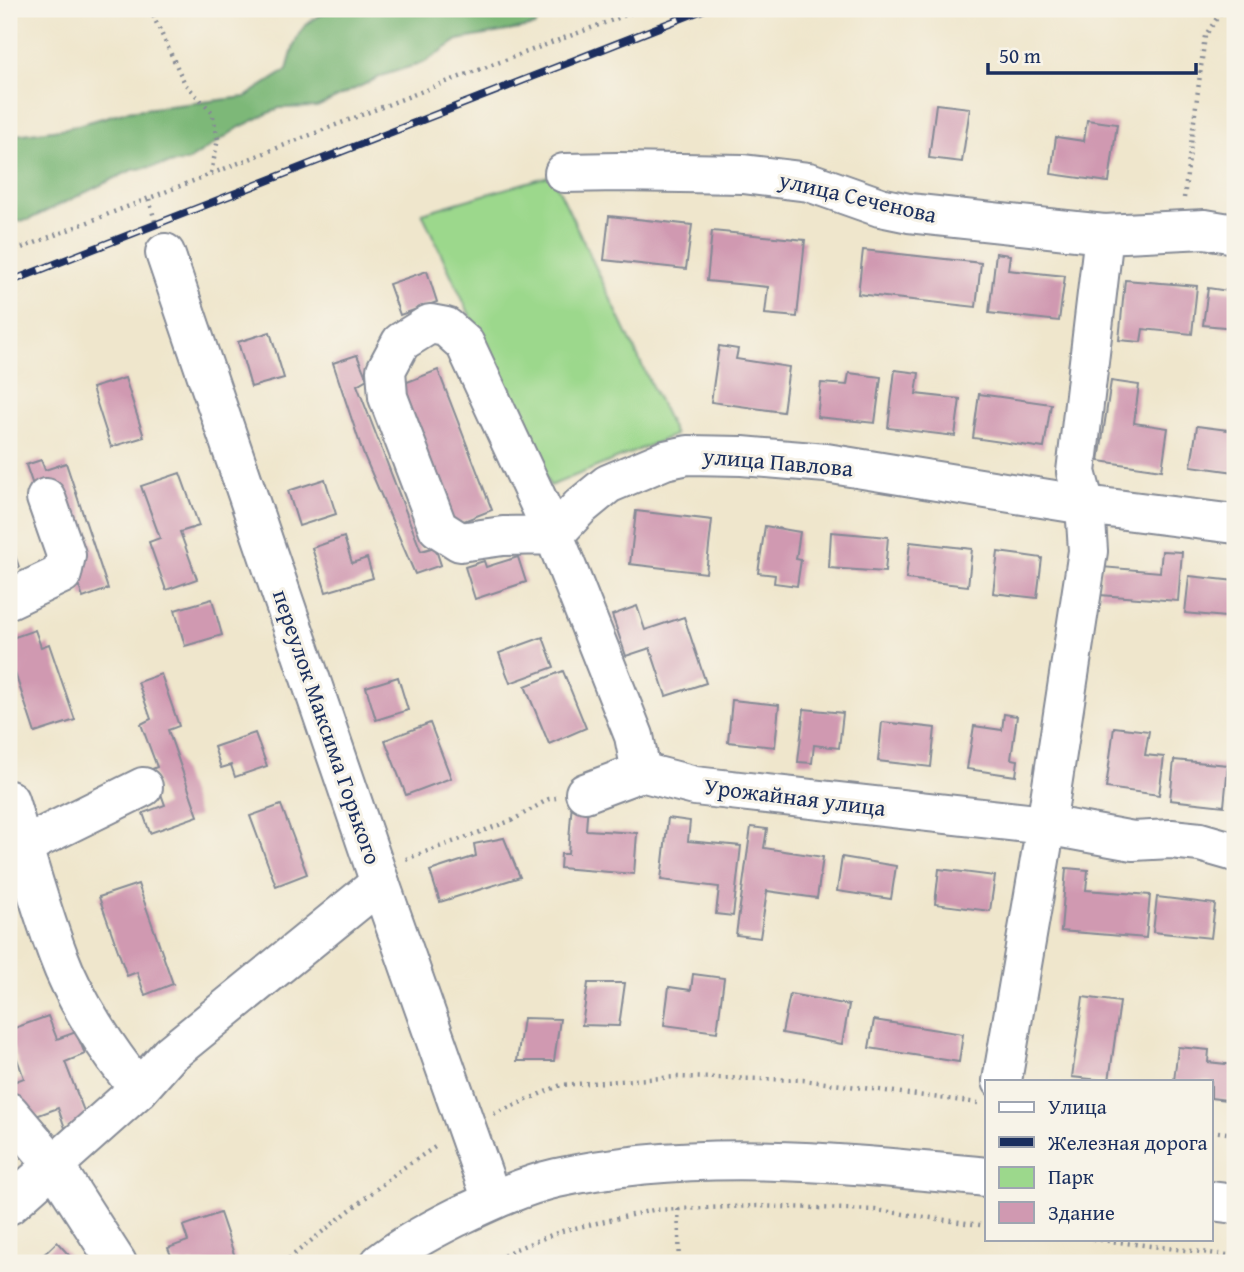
<svg xmlns="http://www.w3.org/2000/svg" width="1244" height="1272" font-family="'Gentium Book Plus',serif">
	<style>
		.green { fill: #9cd88c; stroke: #5c8475; stroke-width: 2 }
		.forest { fill: #7db878; stroke: #4c746b; stroke-width: 2 }
		.building { fill: #d099b1 }
		.lines { fill: none; stroke-linecap: round; stroke-linejoin: round }
		.minor-casing { stroke: #858a95; stroke-width: 42 }
		.path { stroke: #858a95; stroke-width: 4.5; stroke-dasharray: 2 5; stroke-linecap: butt }
		.minor { stroke: #fff; stroke-width: 38 }
		.rail-casing { stroke: #1b2f5e; stroke-width: 8 }
		.rail { stroke: #f7f3e8; stroke-width: 5; stroke-dasharray: 16; stroke-linecap: butt }
		.labels { text-anchor: middle; stroke-width: 6; stroke-linejoin: round; paint-order: stroke }
		.street-label { font-size: 23px; fill: #1b2f5e; stroke: #f7f3e8 }
	</style>
	<rect width="100%" height="100%" fill="#f7f3e8"/>
	<filter id="ink" filterUnits="userSpaceOnUse"><feTurbulence type="fractalNoise" baseFrequency=".0143" numOctaves="2"/><feDisplacementMap in="SourceGraphic" scale="14" xChannelSelector="R" yChannelSelector="G"/><feConvolveMatrix kernelMatrix="1 2 1 2 8 2 1 2 1" color-interpolation-filters="sRGB"/></filter>
	<filter id="wash" filterUnits="userSpaceOnUse"><feTurbulence type="fractalNoise" baseFrequency=".00686" numOctaves="4" result="noise"/><feDisplacementMap in="SourceGraphic" scale="28" xChannelSelector="R" yChannelSelector="G"/><feGaussianBlur stdDeviation="1.57" result="paint"/><feColorMatrix in="noise" values="0 0 0 0 0 0 0 0 0 0 0 0 0 0 0 0 0 1.4 0 .05"/><feComposite in="paint" operator="in"/></filter>
	<g filter="url(#wash)">
		<rect width="100%" height="100%" fill="#efe6cc"/>
		<polygon class="green" points="552,175 675,435 550,486 422,213"/>
		<path class="forest" d="M339,9H547L535,26L458,40L425,62L384,75L317,107L279,108L240,127L188,161L132,170L28,220L9,222V140L16,135L67,128L127,111L245,97L287,70C297,34 299,19 339,9Z"/>
		<g id="blocks">
			<g class="building">
				<polygon points="936,104 970,108 962,162 929,158"/>
				<polygon points="1087,120 1117,124 1109,182 1051,174 1056,137 1084,141"/>
				<polygon points="609,216 692,225 686,269 604,260"/>
				<polygon points="712,231 805,240 797,317 765,314 768,287 707,281"/>
				<polygon points="863,250 981,263 976,307 858,294"/>
				<polygon points="996,253 1010,255 1008,270 1065,276 1059,321 989,313"/>
				<polygon points="427,271 437,302 400,315 389,284"/>
				<polygon points="1125,280 1197,286 1192,334 1143,329 1141,342 1119,340"/>
				<polygon points="1208,288 1235,292 1235,328 1203,325"/>
				<polygon points="270,332 284,378 251,387 238,342"/>
				<polygon points="719,346 738,349 736,359 789,367 783,412 711,402"/>
				<polygon points="357,355 367,379 357,385 421,551 435,547 441,565 415,574 363,453 333,363"/>
				<polygon points="438,370 492,510 451,526 397,386"/>
				<polygon points="895,370 919,373 916,394 960,399 955,436 888,428"/>
				<polygon points="849,373 881,377 875,423 817,417 821,383 847,385"/>
				<polygon points="125,378 144,437 111,447 92,388"/>
				<polygon points="1111,381 1139,385 1134,423 1168,428 1162,470 1099,461"/>
				<polygon points="979,394 1051,404 1044,448 973,438"/>
				<polygon points="1197,426 1235,431 1235,472 1191,466"/>
				<polygon points="41,460 45,470 66,463 108,589 83,598 71,564 35,491 26,465"/>
				<polygon points="180,473 199,526 180,532 197,579 166,590 149,542 160,538 141,486"/>
				<polygon points="325,479 336,514 299,526 288,491"/>
				<polygon points="636,511 712,520 706,573 630,564"/>
				<polygon points="765,526 800,532 796,559 801,560 797,586 774,583 775,575 758,573"/>
				<polygon points="831,532 888,537 885,572 829,568"/>
				<polygon points="344,537 352,563 367,558 373,578 326,592 312,548"/>
				<polygon points="9,538 19,567 9,571"/>
				<polygon points="910,542 972,549 968,586 906,579"/>
				<polygon points="1162,551 1182,552 1178,601 1100,595 1102,567 1160,572"/>
				<polygon points="998,552 1042,558 1037,598 993,593"/>
				<polygon points="518,557 526,582 475,599 465,567 484,561 486,567"/>
				<polygon points="1189,576 1235,581 1235,618 1185,613"/>
				<polygon points="212,599 222,635 185,646 175,610"/>
				<polygon points="637,606 645,630 684,617 706,683 666,696 650,648 626,656 612,615"/>
				<polygon points="35,630 41,647 49,644 75,720 35,733 9,655 9,639"/>
				<polygon points="543,637 554,667 510,683 499,653"/>
				<polygon points="563,671 586,728 549,744 525,686"/>
				<polygon points="161,674 179,726 168,730 198,816 150,833 143,813 165,805 152,769 157,767 141,724 151,719 138,682"/>
				<polygon points="398,677 408,710 376,720 366,687"/>
				<polygon points="732,700 779,705 775,747 728,742"/>
				<polygon points="804,709 843,713 839,748 814,745 812,763 798,762"/>
				<polygon points="1004,714 1017,716 1011,759 1018,760 1016,776 967,769 974,726 1002,730"/>
				<polygon points="882,722 935,728 931,767 878,761"/>
				<polygon points="430,723 451,778 406,795 385,740"/>
				<polygon points="1114,727 1149,731 1145,755 1164,757 1159,795 1106,788"/>
				<polygon points="255,733 267,766 235,777 231,765 221,768 214,747"/>
				<polygon points="1174,760 1228,765 1224,806 1170,800"/>
				<polygon points="572,801 588,803 586,830 637,833 634,874 560,868 561,854 568,854"/>
				<polygon points="281,805 307,874 276,886 250,816"/>
				<polygon points="668,818 690,821 688,841 741,846 733,916 716,914 719,887 661,880"/>
				<polygon points="751,827 767,829 764,848 823,857 817,898 767,891 760,938 736,935"/>
				<polygon points="504,838 520,877 440,902 430,871 476,856 474,844"/>
				<polygon points="842,857 896,866 891,899 837,891"/>
				<polygon points="1066,868 1088,870 1086,890 1150,895 1146,938 1061,931"/>
				<polygon points="939,869 995,876 990,911 935,904"/>
				<polygon points="138,884 173,984 145,995 137,972 127,976 99,897"/>
				<polygon points="1157,897 1215,904 1211,938 1153,932"/>
				<polygon points="693,974 724,978 717,1032 664,1025 669,987 691,990"/>
				<polygon points="588,983 625,983 619,1026 582,1025"/>
				<polygon points="790,994 849,1005 842,1044 782,1033"/>
				<polygon points="1083,997 1120,1002 1109,1081 1072,1077"/>
				<polygon points="48,1016 57,1039 76,1032 85,1054 65,1062 87,1119 65,1128 58,1108 25,1120 11,1083 24,1078 9,1037 9,1030"/>
				<polygon points="523,1018 560,1019 554,1061 517,1061"/>
				<polygon points="874,1020 963,1034 959,1062 869,1048"/>
				<polygon points="1178,1047 1209,1050 1208,1062 1235,1065 1235,1101 1211,1098 1211,1081 1174,1081"/>
				<polygon points="220,1213 236,1260 228,1263 174,1263 168,1248 188,1241 183,1226"/>
				<polygon points="57,1242 76,1263 35,1263"/>
			</g>
		</g>
	</g>
	<g filter="url(#ink)">
		<use href="#blocks" fill-opacity="0" stroke="#858a95" stroke-width="2"/>
		<g class="lines">
			<defs>
				<g id="minor">
					<polyline points="564,173 618,172 743,174 809,182 880,207 909,213 1104,234 1205,229 1235,234"/>
					<polyline points="165,253 380,883 492,1200"/>
					<polyline points="554,535 503,536 460,542 438,528 388,397 386,370 401,342 430,324 446,327 465,344 554,535 634,736 641,772"/>
					<polyline points="554,535 580,507 608,484 665,460 688,455 742,456 826,463 1085,505 1235,524"/>
					<polyline points="9,599 62,574 66,555 46,498"/>
					<polyline points="585,793 641,772 695,786 1046,825 1133,841 1171,839 1200,842 1235,852"/>
					<path d="M9,800C25,852 39,905 58,955C74,999 109,1053 139,1089"/>
					<polyline points="23,846 143,787"/>
					<polyline points="1002,1081 1046,825 1088,551 1085,505 1076,472 1104,234"/>
					<polyline points="9,1112 54,1165 117,1263"/>
					<polyline points="1211,1201 1235,1204"/>
					<polyline points="9,1205 139,1089 170,1054 380,883"/>
					<path d="M380,1263C403,1245 431,1230 457,1217C489,1202 522,1186 557,1178C699,1147 843,1163 987,1177"/>
				</g>
			</defs>
			<use href="#minor" class="minor-casing"/>
			<g class="path">
				<polyline points="150,9 185,84 212,112 218,139 211,173"/>
				<polyline points="1184,198 1205,36 1223,9"/>
				<polyline points="149,199 156,225"/>
				<polyline points="9,253 433,87 642,9"/>
				<polyline points="406,859 513,820 549,799 556,798"/>
				<polyline points="494,1114 561,1085 677,1077 803,1080 978,1103"/>
				<polyline points="1211,1131 1235,1134"/>
				<polyline points="678,1209 680,1263"/>
				<polyline points="1093,1239 1235,1256"/>
				<polyline points="283,1263 403,1168 438,1145"/>
				<polyline points="492,1263 513,1250 562,1231 653,1210 756,1206 876,1210 987,1226"/>
			</g>
			<use href="#minor" class="minor"/>
			<defs>
				<polyline id="rail" points="9,282 705,9"/>
			</defs>
			<use href="#rail" class="rail-casing"/>
			<use href="#rail" class="rail"/>
		</g>
	</g>
	<g class="labels">
		<g class="street-label">
			<text transform="translate(858 197) rotate(13)" y="8">улица Сеченова</text>
			<text transform="translate(778 462) rotate(5)" y="8">улица Павлова</text>
			<text transform="translate(327 727) rotate(71)" y="8">переулок Максима Горького</text>
			<text transform="translate(795 797) rotate(7)" y="8">Урожайная улица</text>
		</g>
	</g>
	<rect width="1244" height="1272" fill="none" stroke="#f7f3e8" stroke-width="35"/>
	<rect x="985" y="1080" width="228" height="161" fill="#f7f3e8" stroke="#9fa5b1" stroke-width="2"/>
	<rect x="999" y="1102" width="35" height="10" fill="#ffffff" stroke="#9fa5b1" stroke-width="2"/>
	<text x="1048" y="1114" font-size="21" fill="#1b2f5e">Улица</text>
	<rect x="999" y="1137" width="35" height="10" fill="#1b2f5e" stroke="#9fa5b1" stroke-width="2"/>
	<text x="1048" y="1150" font-size="21" fill="#1b2f5e">Железная дорога</text>
	<rect x="999" y="1167" width="35" height="21" fill="#9cd88c" stroke="#9fa5b1" stroke-width="2"/>
	<text x="1048" y="1184" font-size="21" fill="#1b2f5e">Парк</text>
	<rect x="999" y="1202" width="35" height="21" fill="#d099b1" stroke="#9fa5b1" stroke-width="2"/>
	<text x="1048" y="1220" font-size="21" fill="#1b2f5e">Здание</text>
	<path d="M988 63v10h208v-10" fill="none" stroke="#1b2f5e" stroke-width="3.5"/>
	<text x="999" y="63" font-size="21" fill="#1b2f5e" stroke="#f7f3e8" stroke-width="5" paint-order="stroke">50 m</text>
</svg>
